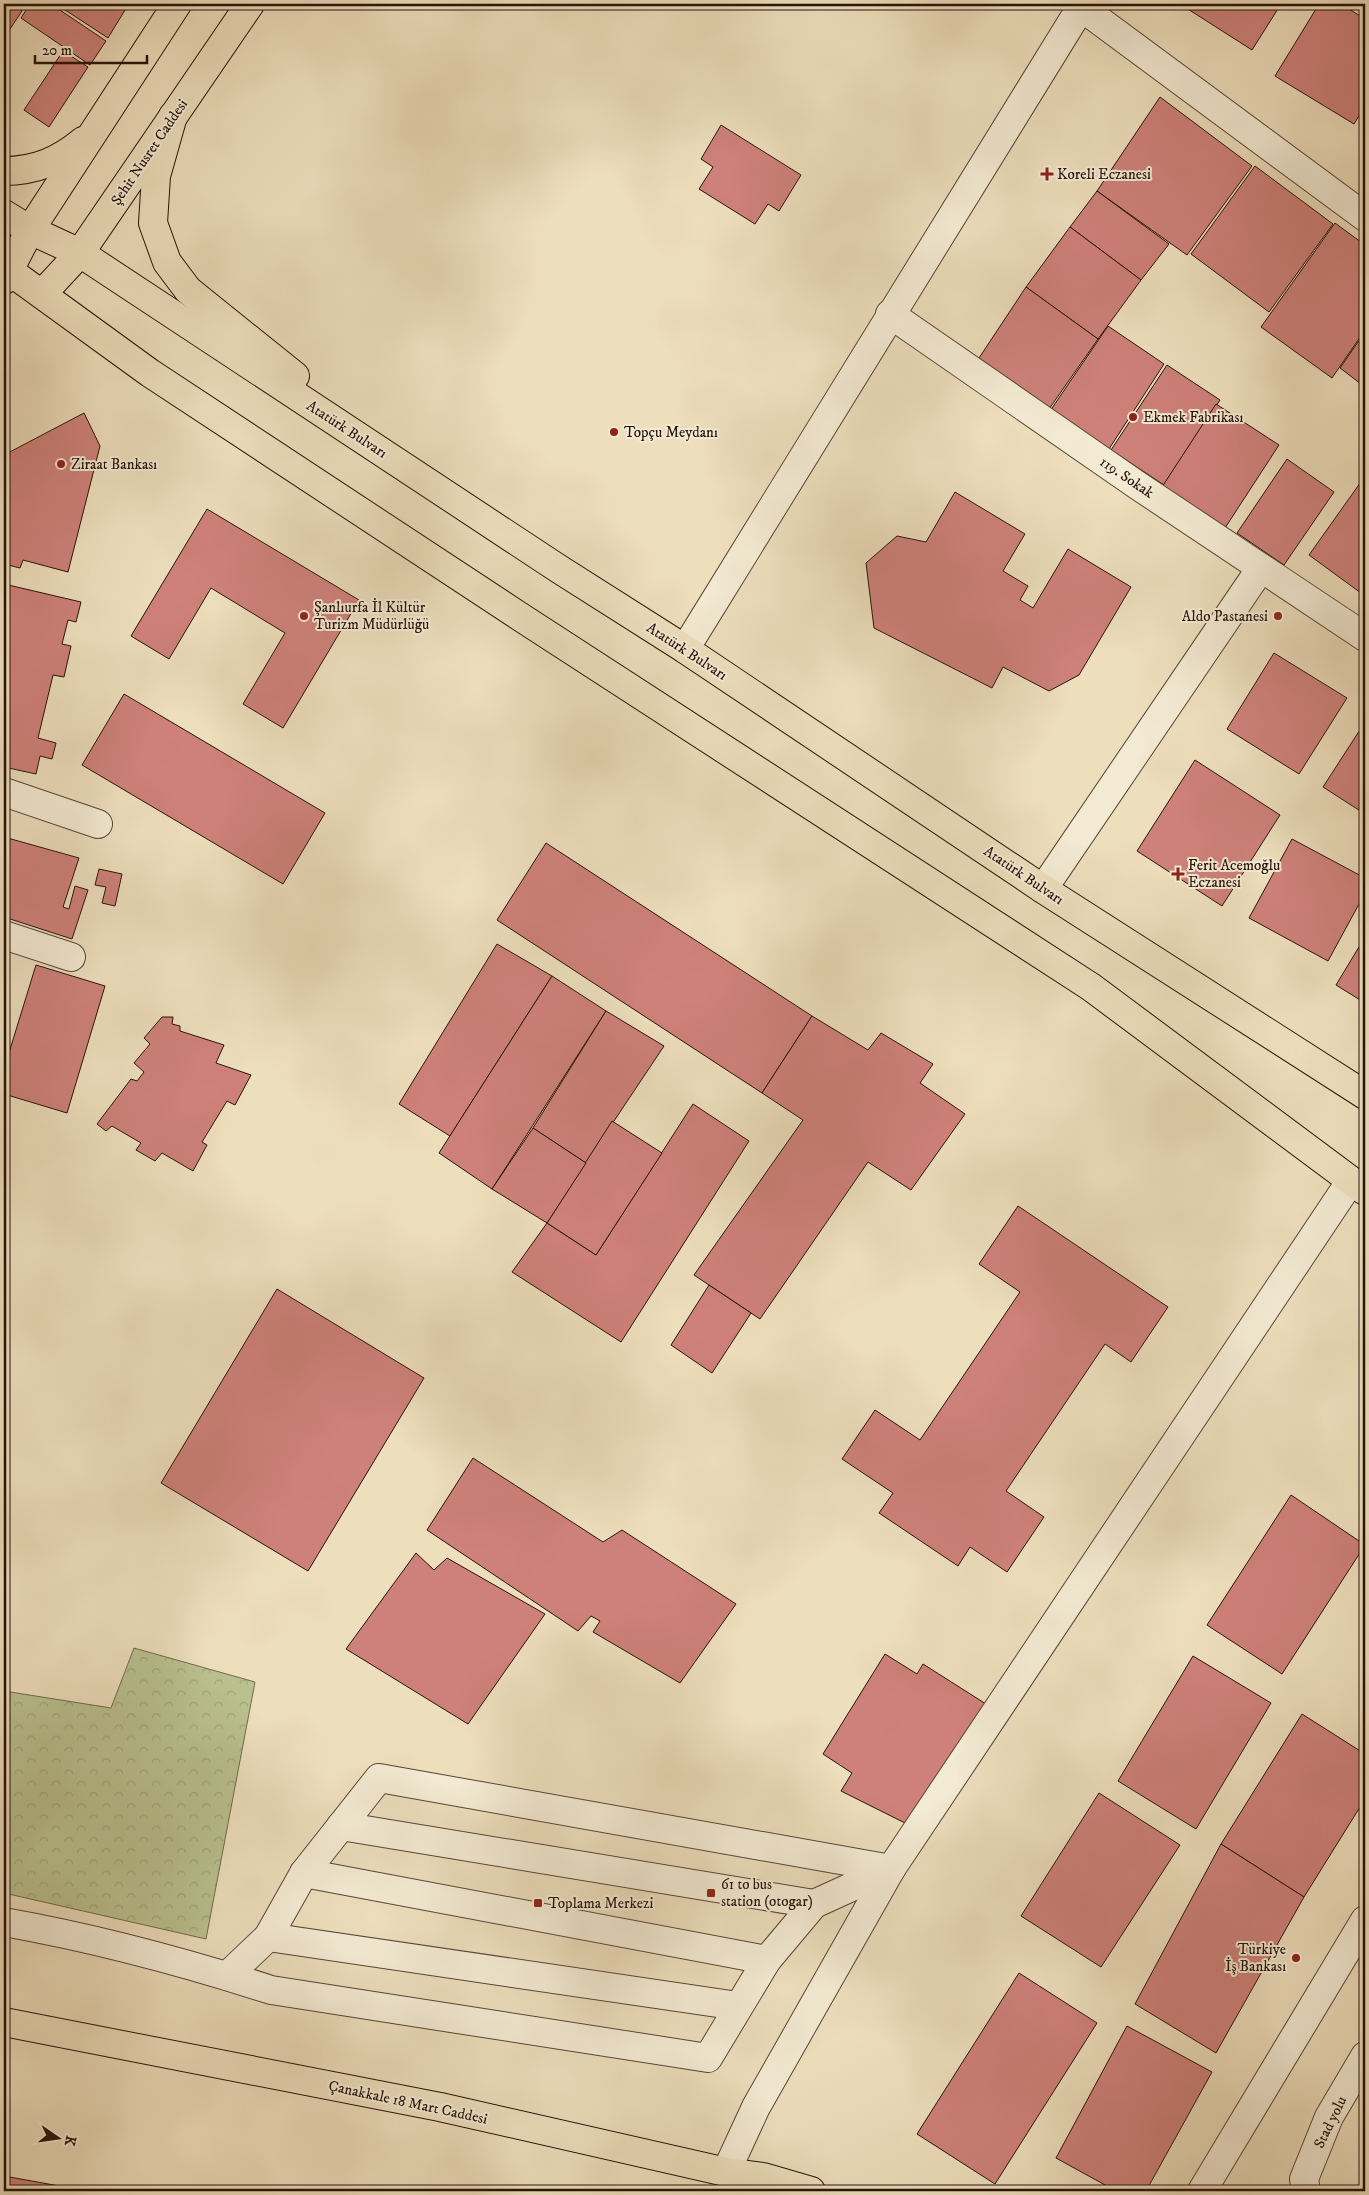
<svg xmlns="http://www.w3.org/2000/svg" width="1369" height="2195" font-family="'IM FELL DW Pica',serif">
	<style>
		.forest { fill: url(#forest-crowns); stroke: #716a4c }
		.building { fill: #ce817a; stroke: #28120a }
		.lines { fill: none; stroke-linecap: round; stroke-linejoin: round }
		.minor-casing { stroke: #594536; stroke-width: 30 }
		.major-casing { stroke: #28120a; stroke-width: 30 }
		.minor { stroke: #f3ead3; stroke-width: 28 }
		.major { stroke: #eddebc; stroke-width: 28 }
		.poi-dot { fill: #8f2418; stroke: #f3ead3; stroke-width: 2 }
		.labels { text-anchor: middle; stroke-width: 4; stroke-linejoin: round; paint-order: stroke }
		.street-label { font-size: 15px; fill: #28120a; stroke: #f3ead3 }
		.poi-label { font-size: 15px; fill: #28120a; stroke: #f3ead3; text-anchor: start }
	</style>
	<defs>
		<pattern id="forest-crowns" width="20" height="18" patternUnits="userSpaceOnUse" patternTransform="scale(1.25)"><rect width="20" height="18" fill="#bac18f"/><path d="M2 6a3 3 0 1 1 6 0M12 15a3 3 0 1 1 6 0" fill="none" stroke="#a0a57a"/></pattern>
	</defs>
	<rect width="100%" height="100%" fill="#eddebc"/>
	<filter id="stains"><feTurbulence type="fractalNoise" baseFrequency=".004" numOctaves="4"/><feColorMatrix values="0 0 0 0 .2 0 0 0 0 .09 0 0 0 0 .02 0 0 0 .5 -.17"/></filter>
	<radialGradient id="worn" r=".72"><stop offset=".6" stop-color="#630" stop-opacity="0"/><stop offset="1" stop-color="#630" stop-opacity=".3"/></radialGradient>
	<polygon class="forest" points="134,1648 255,1682 206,1939 4,1893 4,1691 111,1708"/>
	<g class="building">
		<polygon points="4,4 12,4 22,11 4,38"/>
		<polygon points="30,4 51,4 106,41 90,65 21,18"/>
		<polygon points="56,4 115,4 125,10 108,38"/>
		<polygon points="1180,4 1281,4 1252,50"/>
		<polygon points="1319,4 1341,4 1365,19 1365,106 1354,124 1275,76"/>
		<polygon points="63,51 88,67 49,127 24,110"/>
		<polygon points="1160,97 1252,166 1187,255 1097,191"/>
		<polygon points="721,125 801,175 779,211 768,204 755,224 699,189 713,167 701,159"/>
		<polygon points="1255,166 1333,224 1269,312 1191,254"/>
		<polygon points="1097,191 1169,244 1141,280 1070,227"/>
		<polygon points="1335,223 1365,245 1365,330 1332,378 1261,327"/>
		<polygon points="1070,227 1141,280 1098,339 1026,287"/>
		<polygon points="1026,287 1098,339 1049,409 977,361"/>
		<polygon points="1108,326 1164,364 1109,449 1050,411"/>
		<polygon points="1365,332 1365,387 1340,368"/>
		<polygon points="1167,365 1220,400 1164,485 1111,450"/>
		<polygon points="1216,404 1279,445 1225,528 1162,487"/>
		<polygon points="84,413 100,446 68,572 23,560 20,568 4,564 4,455"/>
		<polygon points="1287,459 1334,492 1284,565 1237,533"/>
		<polygon points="1363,479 1365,480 1365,596 1309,555"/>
		<polygon points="955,492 1025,534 1003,571 1028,586 1020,600 1033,608 1068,549 1131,587 1079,675 1049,691 1003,667 992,688 874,628 866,563 897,536 926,542"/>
		<polygon points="207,509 359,600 283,728 243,704 285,633 211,588 169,659 131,636"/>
		<polygon points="4,584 81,602 76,622 68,620 62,644 71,646 64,677 53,675 38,738 56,743 52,759 40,756 36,774 4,767"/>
		<polygon points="1274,653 1347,698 1299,774 1227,729"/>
		<polygon points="124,694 325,813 283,884 82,765"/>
		<polygon points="1365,722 1365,814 1323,787"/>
		<polygon points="1195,760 1280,815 1222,906 1137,851"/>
		<polygon points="4,837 79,858 63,907 69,909 75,886 88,890 72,939 4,917"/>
		<polygon points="1292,839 1365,878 1365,893 1328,961 1249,918"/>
		<polygon points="546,843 812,1016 762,1093 497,920"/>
		<polygon points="99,869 122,874 115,906 102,903 106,887 95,885"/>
		<polygon points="1365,937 1365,1003 1336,985"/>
		<polygon points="497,944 552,976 450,1136 399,1104"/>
		<polygon points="36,965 105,986 67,1113 4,1094 4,1069"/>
		<polygon points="552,976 606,1011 492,1189 439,1153"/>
		<polygon points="606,1011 664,1046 586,1163 533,1128"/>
		<polygon points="812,1016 868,1050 881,1033 933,1064 920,1083 965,1114 911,1190 868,1162 760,1319 694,1275 803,1120 762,1093"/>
		<polygon points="162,1017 173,1017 172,1024 180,1026 180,1031 224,1045 216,1063 251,1075 235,1105 227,1101 202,1142 207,1145 193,1171 162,1153 155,1161 136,1150 141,1143 112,1126 106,1131 97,1124 131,1079 137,1081 144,1072 134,1063 150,1044 144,1038"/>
		<polygon points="693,1104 749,1141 621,1342 512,1272 547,1223 596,1255"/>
		<polygon points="612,1121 662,1153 596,1255 547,1223"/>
		<polygon points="533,1128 586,1163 547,1223 492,1189"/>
		<polygon points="1018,1206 1168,1307 1131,1362 1105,1344 1006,1491 1044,1517 1007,1572 970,1547 958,1566 879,1513 893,1493 842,1459 875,1410 920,1440 1020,1292 979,1264"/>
		<polygon points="709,1285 751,1313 712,1373 671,1345"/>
		<polygon points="277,1289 424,1378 308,1571 161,1483"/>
		<polygon points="473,1458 603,1542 622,1530 736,1604 680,1683 593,1632 600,1621 591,1616 578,1631 427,1530"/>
		<polygon points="1291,1495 1365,1545 1282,1674 1207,1625"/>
		<polygon points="416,1553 434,1570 447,1558 545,1614 468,1724 346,1649"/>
		<polygon points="885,1654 917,1674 923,1664 986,1704 905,1823 841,1791 852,1773 823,1754"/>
		<polygon points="1193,1656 1271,1703 1196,1829 1118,1781"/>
		<polygon points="1302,1714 1365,1754 1365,1799 1304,1897 1221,1844"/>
		<polygon points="1099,1793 1180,1845 1101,1967 1021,1916"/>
		<polygon points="1221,1844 1304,1897 1216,2053 1135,2004"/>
		<polygon points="1019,1973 1097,2023 995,2184 917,2134"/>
		<polygon points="1127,2026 1212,2072 1146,2191 1116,2191 1056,2158"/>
		<polygon points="4,2176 87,2191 4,2191"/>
	</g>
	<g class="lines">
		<defs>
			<g id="minor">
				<polyline points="1081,7 1365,217"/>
				<polyline points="890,314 1137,485 1365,637"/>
				<polyline points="685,649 1083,4"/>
				<polyline points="4,792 98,824"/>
				<polyline points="1043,889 1261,568"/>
				<polyline points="4,935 71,957"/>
				<polyline points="341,1826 814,1904"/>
				<polyline points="304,1873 767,1960"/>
				<path d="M4,1922C94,1938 184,1962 271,1990L708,2058L767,1960L814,1904L891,1869"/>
				<polyline points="268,1937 738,2006"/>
				<polyline points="227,1976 268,1937 304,1873 379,1778 891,1869"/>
				<polyline points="726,2172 756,2107 891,1869 1350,1182"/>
				<polyline points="1202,2191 1365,1920"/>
				<polyline points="1306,2191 1304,2179 1329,2117 1365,2056"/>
			</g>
			<g id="major">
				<polyline points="173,116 156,176 153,223 167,262 188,290 295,376"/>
				<path d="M4,171C35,171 59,161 83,141"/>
				<polyline points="4,214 30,230 80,253 559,569 685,649 1043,889 1365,1095"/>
				<polyline points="4,267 150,373 519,616 1091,987 1365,1191"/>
				<polyline points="4,280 30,230 177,4"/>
				<polyline points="42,294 80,253 250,4"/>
				<polyline points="4,2022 440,2107 726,2172 763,2177 811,2191"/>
			</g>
		</defs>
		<use href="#minor" class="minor-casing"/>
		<use href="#major" class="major-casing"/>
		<use href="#minor" class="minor"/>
		<use href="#major" class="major"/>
	</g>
	<g class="poi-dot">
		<path d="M1044.5 166.5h5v5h5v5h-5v5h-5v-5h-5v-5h5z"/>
		<circle cx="1133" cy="417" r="5"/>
		<circle cx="614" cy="432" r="5"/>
		<circle cx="61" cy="464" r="5"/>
		<circle cx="304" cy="616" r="5"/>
		<circle cx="1278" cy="616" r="5"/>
		<path d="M1175.5 866.5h5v5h5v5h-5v5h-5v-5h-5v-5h5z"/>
		<rect x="706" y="1888" width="10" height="10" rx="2.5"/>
		<rect x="533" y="1898" width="10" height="10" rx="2.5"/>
		<circle cx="1296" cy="1958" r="5"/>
	</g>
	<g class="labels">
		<g class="street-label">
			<text transform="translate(149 152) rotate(-56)" y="5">Şehit Nusret Caddesi</text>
			<text transform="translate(347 429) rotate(33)" y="5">Atatürk Bulvarı</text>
			<text transform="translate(1127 477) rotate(34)" y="5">119. Sokak</text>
			<text transform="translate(687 651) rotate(33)" y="5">Atatürk Bulvarı</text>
			<text transform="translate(1024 875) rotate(34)" y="5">Atatürk Bulvarı</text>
			<text transform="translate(408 2102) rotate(12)" y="5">Çanakkale 18 Mart Caddesi</text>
			<text transform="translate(1330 2122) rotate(-64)" y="5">Stad yolu</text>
		</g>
		<g class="poi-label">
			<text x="1057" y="179">Koreli Eczanesi</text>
			<text x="1143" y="422">Ekmek Fabrikası</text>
			<text x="624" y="437">Topçu Meydanı</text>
			<text x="71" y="469">Ziraat Bankası</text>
			<text x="314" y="612">Şanlıurfa İl Kültür<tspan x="314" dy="17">Turizm Müdürlüğü</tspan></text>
			<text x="1268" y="621" text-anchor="end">Aldo Pastanesi</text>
			<text x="1188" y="870">Ferit Acemoğlu<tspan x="1188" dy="17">Eczanesi</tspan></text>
			<text x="721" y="1889">61 to bus<tspan x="721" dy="17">station (otogar)</tspan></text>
			<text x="548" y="1908">Toplama Merkezi</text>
			<text x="1286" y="1954" text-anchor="end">Türkiye<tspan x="1286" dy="17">İş Bankası</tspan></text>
		</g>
	</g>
	<rect width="1369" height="2195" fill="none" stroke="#eddebc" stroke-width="20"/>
	<rect x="5" y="5" width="1359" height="2185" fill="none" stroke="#28120a" stroke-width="2.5"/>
	<rect x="10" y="10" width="1349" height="2175" fill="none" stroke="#28120a"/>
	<g transform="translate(58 2138) rotate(103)" stroke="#f3ead3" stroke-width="4" paint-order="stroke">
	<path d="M0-4L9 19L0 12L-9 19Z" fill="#28120a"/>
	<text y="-8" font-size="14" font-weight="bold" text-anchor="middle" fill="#28120a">K</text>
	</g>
	<path d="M35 55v8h112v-8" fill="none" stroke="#28120a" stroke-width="2.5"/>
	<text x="42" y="55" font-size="15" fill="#28120a" stroke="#f3ead3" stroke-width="4" paint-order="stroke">20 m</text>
	<rect width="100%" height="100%" filter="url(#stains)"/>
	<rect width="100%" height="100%" fill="url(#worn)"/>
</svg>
